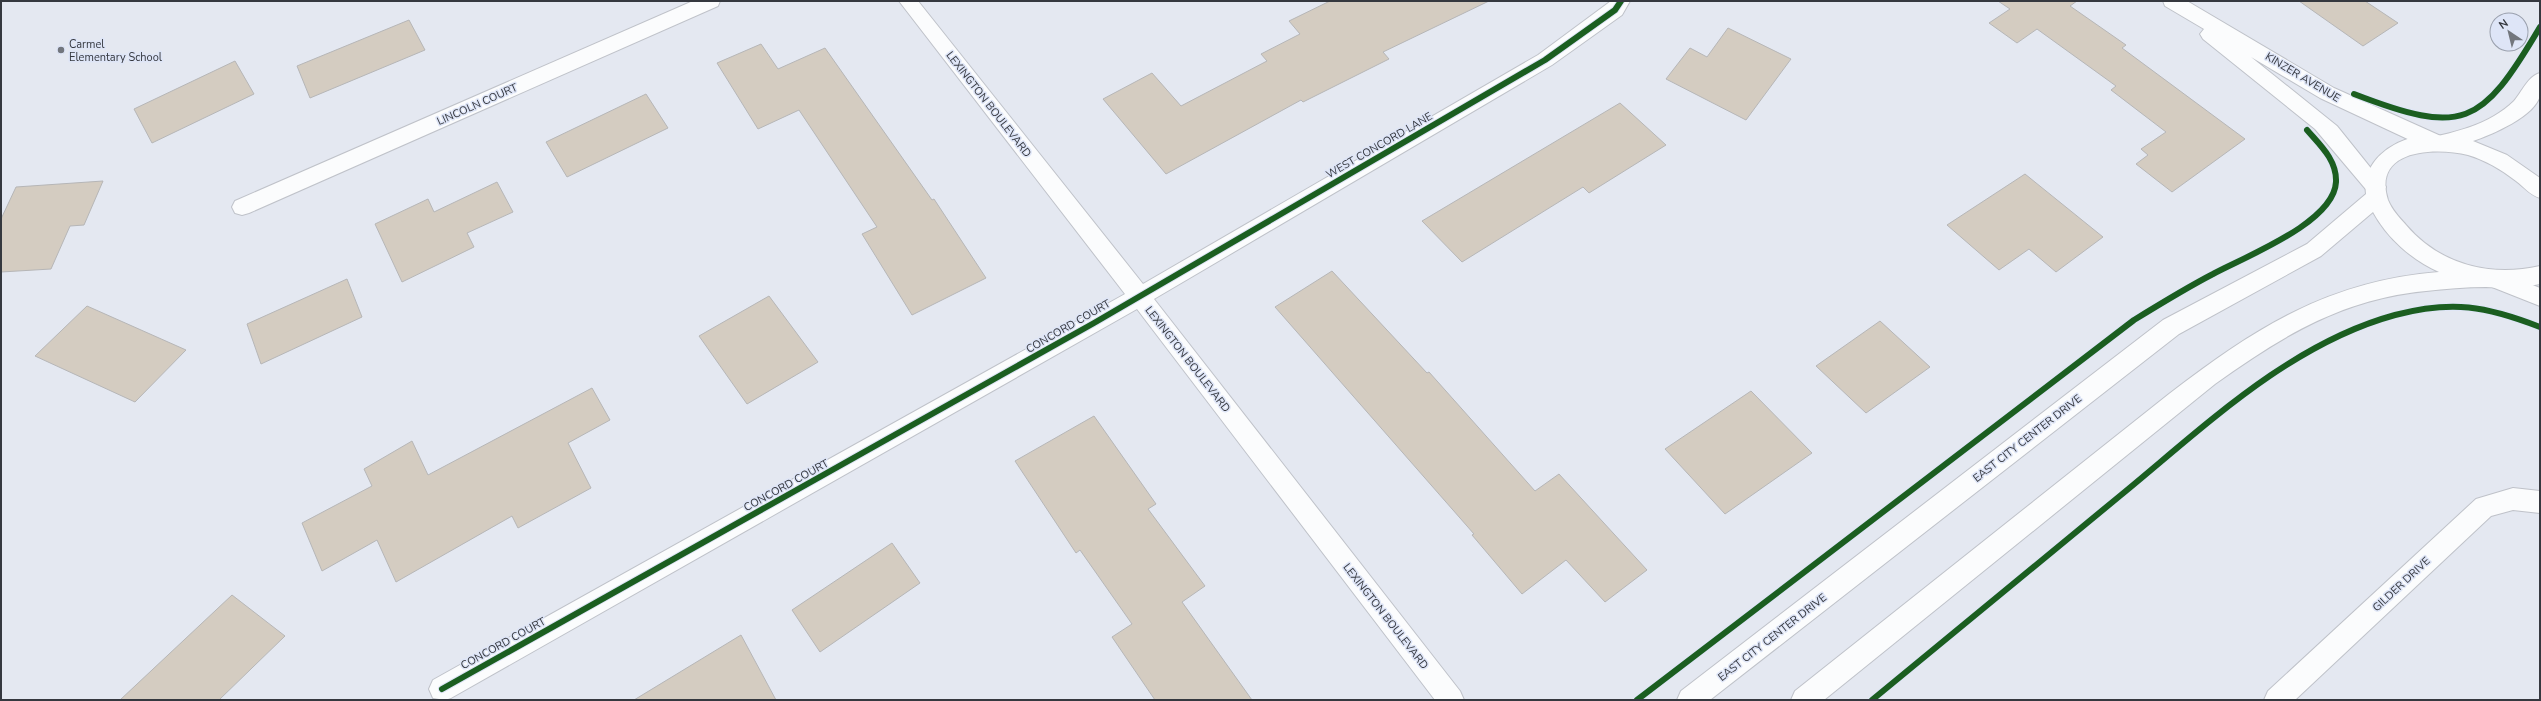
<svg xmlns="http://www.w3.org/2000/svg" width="2541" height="701" font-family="'Nunito Sans',sans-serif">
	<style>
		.building { fill: #d4ccc1; stroke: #b6b6b7 }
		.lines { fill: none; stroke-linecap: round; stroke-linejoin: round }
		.minor-casing { stroke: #bfc2c9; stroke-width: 2 }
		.tertiary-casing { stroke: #bfc2c9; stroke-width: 2 }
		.minor { fill: #fbfcfd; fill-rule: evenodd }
		.tertiary { fill: #fbfcfd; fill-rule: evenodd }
		.cycleway-casing { stroke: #dee5f7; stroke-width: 8 }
		.cycleway { stroke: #1b5e20; stroke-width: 6 }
		.poi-dot { fill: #72767d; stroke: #dee5f7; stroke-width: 1.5 }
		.labels { text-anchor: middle; stroke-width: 3; stroke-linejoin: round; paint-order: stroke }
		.poi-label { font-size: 11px; fill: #35383f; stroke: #dee5f7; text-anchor: start }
		.street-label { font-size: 11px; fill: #35383f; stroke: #dee5f7 }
	</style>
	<rect width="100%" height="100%" fill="#e4e8f1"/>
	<g class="building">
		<polygon points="1330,1 1489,1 1383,52 1389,59 1303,102 1301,100 1166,174 1103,99 1152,73 1181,106 1267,61 1261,54 1300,34 1289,21"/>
		<polygon points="1998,1 2077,1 2070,6 2126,45 2122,48 2245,139 2172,192 2136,164 2148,155 2141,149 2166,132 2111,90 2116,86 2037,29 2017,43 1989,23 2010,9"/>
		<polygon points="2299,1 2365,1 2398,23 2363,46"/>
		<polygon points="409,20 425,50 310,98 297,66"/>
		<polygon points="1728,28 1791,59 1746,120 1666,79 1690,48 1707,57"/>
		<polygon points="761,44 778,69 825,48 932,200 934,199 986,278 912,315 862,234 877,227 799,110 758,129 717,63"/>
		<polygon points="235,61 254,94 152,143 134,109"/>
		<polygon points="646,94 668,128 567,177 546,142"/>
		<polygon points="1620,103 1666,145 1589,193 1583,187 1462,262 1422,221"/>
		<polygon points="2025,174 2103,237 2056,272 2029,249 1999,270 1947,225"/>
		<polygon points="103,181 84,225 70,226 51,269 1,272 1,219 16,187"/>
		<polygon points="497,182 513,212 467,233 474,247 402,282 375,224 428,199 434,212"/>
		<polygon points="1332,271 1427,373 1429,372 1535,491 1559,474 1647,570 1605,602 1566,560 1522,594 1472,535 1474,534 1275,307"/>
		<polygon points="347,279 362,317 261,364 247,324"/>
		<polygon points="769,296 818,362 747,404 699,336"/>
		<polygon points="87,306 186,350 135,402 35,356"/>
		<polygon points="1880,321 1930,367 1866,413 1816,366"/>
		<polygon points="592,388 610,420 568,443 591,488 518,528 512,516 396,582 377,540 322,571 302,523 372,486 364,469 412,441 428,475"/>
		<polygon points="1751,391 1812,453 1725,514 1665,449"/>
		<polygon points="1094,416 1156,504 1148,509 1205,586 1182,602 1252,700 1155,700 1112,637 1132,624 1080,550 1076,553 1015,461"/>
		<polygon points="892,543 920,583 820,652 792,610"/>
		<polygon points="232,595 285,636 219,700 120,700"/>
		<polygon points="741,635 776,700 634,700"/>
	</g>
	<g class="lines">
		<defs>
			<g id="minor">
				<polygon points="693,1 720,1 718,6 249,213 242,215 235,213 232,207 235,201"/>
				<polygon points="899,1 918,1 1143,284 1538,55 1611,1 1630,1 1622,15 1552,65 1154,299 1460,691 1464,700 1435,700 1137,309 451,698 445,700 433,698 429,689 433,680 1125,294"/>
				<polygon points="2163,1 2187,1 2334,88 2443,137 2446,143 2443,149 2436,151 2429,149 2320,98 2251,57 2337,126 2386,187 2383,193 2376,195 2369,193 2315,129 2203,39 2200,34 2204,29 2165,6"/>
				<polygon points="2500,272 2540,288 2540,306 2492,287 2489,281 2492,275"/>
				<polygon points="2513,488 2540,491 2540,513 2513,510 2491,516 2295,700 2264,700 2268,691 2476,499"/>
			</g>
			<path id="tertiary" d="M2540,73C2540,80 2541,88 2540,95C2536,116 2491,135 2473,141L2507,155L2540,178V198C2530,195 2524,187 2516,181C2502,170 2485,160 2468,155C2435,147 2372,149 2388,200C2392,210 2399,217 2406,225C2440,265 2490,277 2540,266V284C2521,288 2505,288 2486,287C2466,287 2445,289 2426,291C2342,299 2282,336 2215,384L1824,700H1791L1795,691L2169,394C2255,328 2328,281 2439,272C2412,260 2387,238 2373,212L2321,256L2179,334L1710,700H1677L1681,691L2163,320L2307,244L2366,194C2362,162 2390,142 2418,136C2426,135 2435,137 2442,135C2459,131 2479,125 2494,116C2501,112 2508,107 2514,101C2522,92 2528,76 2540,73Z"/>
		</defs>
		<use href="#minor" class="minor-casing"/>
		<use href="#tertiary" class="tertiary-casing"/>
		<use href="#minor" class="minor"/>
		<use href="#tertiary" class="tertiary"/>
		<defs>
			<g id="cycleway">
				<path d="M2354,94C2463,136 2481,127 2540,27"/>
				<polyline points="442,689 1094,323 1545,60 1615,10 1621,1"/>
				<path d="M1637,700L2134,320C2160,304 2186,288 2213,274C2244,257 2334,223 2336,182C2337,160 2320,145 2307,130"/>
				<path d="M1872,700C1955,632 2038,564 2121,495C2204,427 2289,344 2395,315C2452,300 2486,306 2540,327"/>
			</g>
		</defs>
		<use href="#cycleway" class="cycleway-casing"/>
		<use href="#cycleway" class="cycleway"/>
	</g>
	<circle class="poi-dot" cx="61" cy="50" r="4"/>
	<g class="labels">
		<g class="poi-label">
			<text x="69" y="48">Carmel<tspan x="69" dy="13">Elementary School</tspan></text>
		</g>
		<g class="street-label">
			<text transform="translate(2303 77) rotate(31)" y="4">KINZER AVENUE</text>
			<text transform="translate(477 104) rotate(-24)" y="4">LINCOLN COURT</text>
			<text transform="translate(989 104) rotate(52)" y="4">LEXINGTON BOULEVARD</text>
			<text transform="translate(1379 145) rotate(-30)" y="4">WEST CONCORD LANE</text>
			<text transform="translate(1068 326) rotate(-30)" y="4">CONCORD COURT</text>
			<text transform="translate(1188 359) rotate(52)" y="4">LEXINGTON BOULEVARD</text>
			<text transform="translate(2027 438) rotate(-38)" y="4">EAST CITY CENTER DRIVE</text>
			<text transform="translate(786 485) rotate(-29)" y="4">CONCORD COURT</text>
			<text transform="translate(2401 584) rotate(-43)" y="4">GILDER DRIVE</text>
			<text transform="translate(1386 616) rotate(52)" y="4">LEXINGTON BOULEVARD</text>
			<text transform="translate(1772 637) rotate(-38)" y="4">EAST CITY CENTER DRIVE</text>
			<text transform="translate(503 643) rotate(-29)" y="4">CONCORD COURT</text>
		</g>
	</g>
	<rect width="2541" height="701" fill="none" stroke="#35383f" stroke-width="4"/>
	<g transform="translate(2509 32) rotate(325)"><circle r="19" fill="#dee5f7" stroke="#9aa0ad"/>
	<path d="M0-3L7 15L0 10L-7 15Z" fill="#72767d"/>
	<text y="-6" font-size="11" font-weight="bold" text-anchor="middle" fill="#35383f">N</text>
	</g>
</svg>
